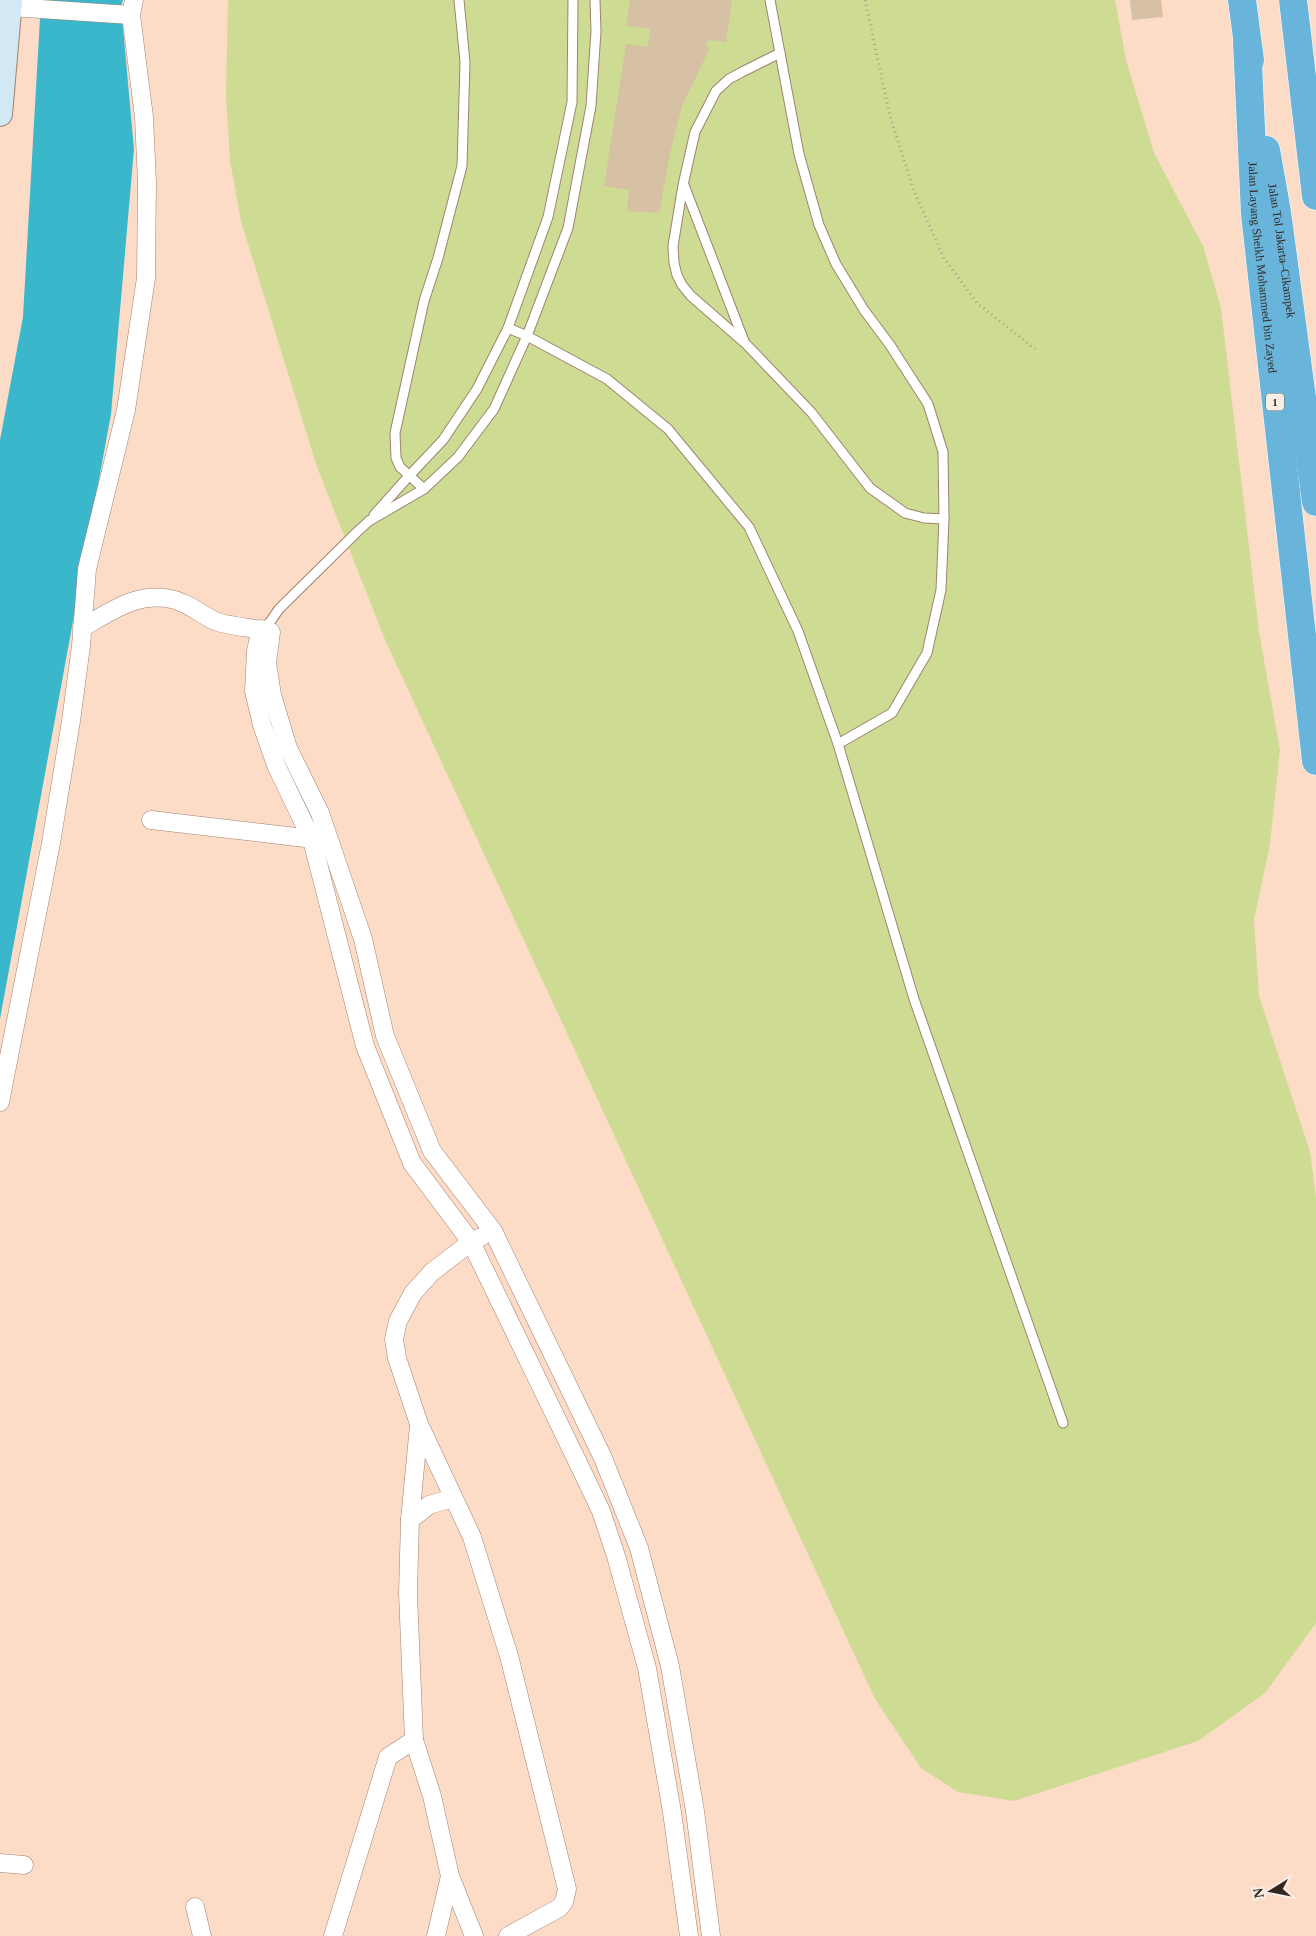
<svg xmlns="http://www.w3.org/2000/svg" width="1316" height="1936" font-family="'Times New Roman',serif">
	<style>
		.green { fill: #cddc92 }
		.water { fill: #3bb7cc }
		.building { fill: #d7c1a5 }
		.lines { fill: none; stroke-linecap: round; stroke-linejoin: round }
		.lane-casing { stroke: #a08370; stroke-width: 11 }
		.street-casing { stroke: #a08370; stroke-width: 19 }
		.secondary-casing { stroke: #a08370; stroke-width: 26 }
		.highway-casing { stroke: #fff; stroke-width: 29 }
		.path { stroke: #b59b8c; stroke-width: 3; stroke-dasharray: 1 4; stroke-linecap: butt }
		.lane { stroke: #fff; stroke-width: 9 }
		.street { stroke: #fff; stroke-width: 18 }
		.secondary { stroke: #d2e8f4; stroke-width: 24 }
		.highway { stroke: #68b4da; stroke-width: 28 }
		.labels { text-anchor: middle; stroke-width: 4.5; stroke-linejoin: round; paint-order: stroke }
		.shield { fill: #faede5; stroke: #6f625b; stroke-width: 1 }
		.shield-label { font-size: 11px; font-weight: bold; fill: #332720 }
		.street-label { font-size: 12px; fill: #332720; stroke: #faede5 }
	</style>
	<rect width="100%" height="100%" fill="#fcdbc7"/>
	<polygon class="green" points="228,0 1115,0 1126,60 1154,153 1203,246 1221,308 1259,632 1280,750 1270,844 1254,920 1259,996 1310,1152 1316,1197 1316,1623 1265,1693 1198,1741 1014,1801 958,1792 921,1768 875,1699 386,642 317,467 241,221 230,161 226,95"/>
	<polygon class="water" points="41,0 123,0 121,6 134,149 111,414 0,1019 0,440 23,317"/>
	<g class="building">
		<polygon points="630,0 732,0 726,42 708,40 706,46 710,48 682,106 671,149 659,213 627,211 629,190 604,186 626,44 648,47 650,28 626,26"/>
		<polygon points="1130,0 1161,0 1163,17 1132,20"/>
	</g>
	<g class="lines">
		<defs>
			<g id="lane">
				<polyline points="770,0 799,154 819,225 836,264 864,310 890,345 928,404 943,452 944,519 941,590 927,653 892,713 838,744"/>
				<polyline points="780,53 742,72 729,79 716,91 695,132 683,185 673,246 674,263 677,275 682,285 691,296 745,343 811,412 870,488 905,513 924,518 944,519"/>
				<polyline points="684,185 744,341"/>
				<polyline points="508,328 527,336 607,379 668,429 749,527 798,631 838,744 914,999 1063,1423"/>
				<polyline points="424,489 400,467 396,458 395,433 424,301 438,258 462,166 465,62 459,0"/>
				<polyline points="374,515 409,476 443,440 477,389 508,328 548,217 572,102 573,0"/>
				<polyline points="261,629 270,622 279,609 357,532 369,521 424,489 458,457 494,409 527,336 568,228 591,106 596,31 595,0"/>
			</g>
			<g id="street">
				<polyline points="10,7 131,15"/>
				<path d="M82,628C110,612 136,592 171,599C187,602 200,614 215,621C226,626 256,628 271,632L267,663L272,695L288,748L320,813L363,939L385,1036L432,1151L493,1231L603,1458L639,1548L670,1666L695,1811L711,1936"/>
				<polyline points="261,629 256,651 254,691 262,725 276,765 312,840 365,1046 412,1163 471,1242 582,1471 601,1511 616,1556 647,1668 672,1812 689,1936"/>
				<polyline points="151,820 322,840"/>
				<polyline points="0,1102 51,843 71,721 81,646 87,569 126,410 146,278 147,182 144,117 131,15 134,0"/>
				<polyline points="481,1237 471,1242 432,1272 413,1293 398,1321 394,1339 397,1358 419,1424 472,1537 509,1656 567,1889 564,1902 559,1908 508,1936"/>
				<polyline points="410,1520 429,1505 453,1498"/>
				<polyline points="414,1740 432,1796 450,1876 474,1936"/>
				<polyline points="0,1863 24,1865"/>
				<polyline points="195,1907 202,1936"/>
				<polyline points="333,1936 388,1757 414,1740 408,1593 410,1520 419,1425"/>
				<polyline points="436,1936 450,1876"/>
			</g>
			<polyline id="secondary" points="0,114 10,0"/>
			<g id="highway">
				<polyline points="1242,0 1250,60"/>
				<polyline points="1293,0 1316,196"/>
				<path id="s1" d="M1247,42L1255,214L1316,761"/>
				<path id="s2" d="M1266,150L1277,212L1316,502"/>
			</g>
		</defs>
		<use href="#lane" class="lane-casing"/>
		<use href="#street" class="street-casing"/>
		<use href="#secondary" class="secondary-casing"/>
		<use href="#highway" class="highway-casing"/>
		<polyline class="path" points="865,0 890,116 914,191 944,258 977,303 1035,349"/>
		<use href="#lane" class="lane"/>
		<use href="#street" class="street"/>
		<use href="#secondary" class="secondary"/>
		<use href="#highway" class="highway"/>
	</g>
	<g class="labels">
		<rect class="shield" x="1266" y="393.5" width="18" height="17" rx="4"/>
		<g class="shield-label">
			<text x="1275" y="406">1</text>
		</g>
		<g class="street-label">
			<text dy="4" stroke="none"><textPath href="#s2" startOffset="102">Jalan Tol Jakarta–Cikampek</textPath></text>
			<text dy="4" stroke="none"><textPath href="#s1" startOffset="226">Jalan Layang Sheikh Mohammed bin Zayed</textPath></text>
		</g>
	</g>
	<g transform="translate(1271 1891) rotate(260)" stroke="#faede5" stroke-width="4" paint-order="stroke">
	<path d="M0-4L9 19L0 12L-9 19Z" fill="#332720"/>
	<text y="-8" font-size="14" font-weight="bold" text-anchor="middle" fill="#332720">N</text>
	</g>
</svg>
